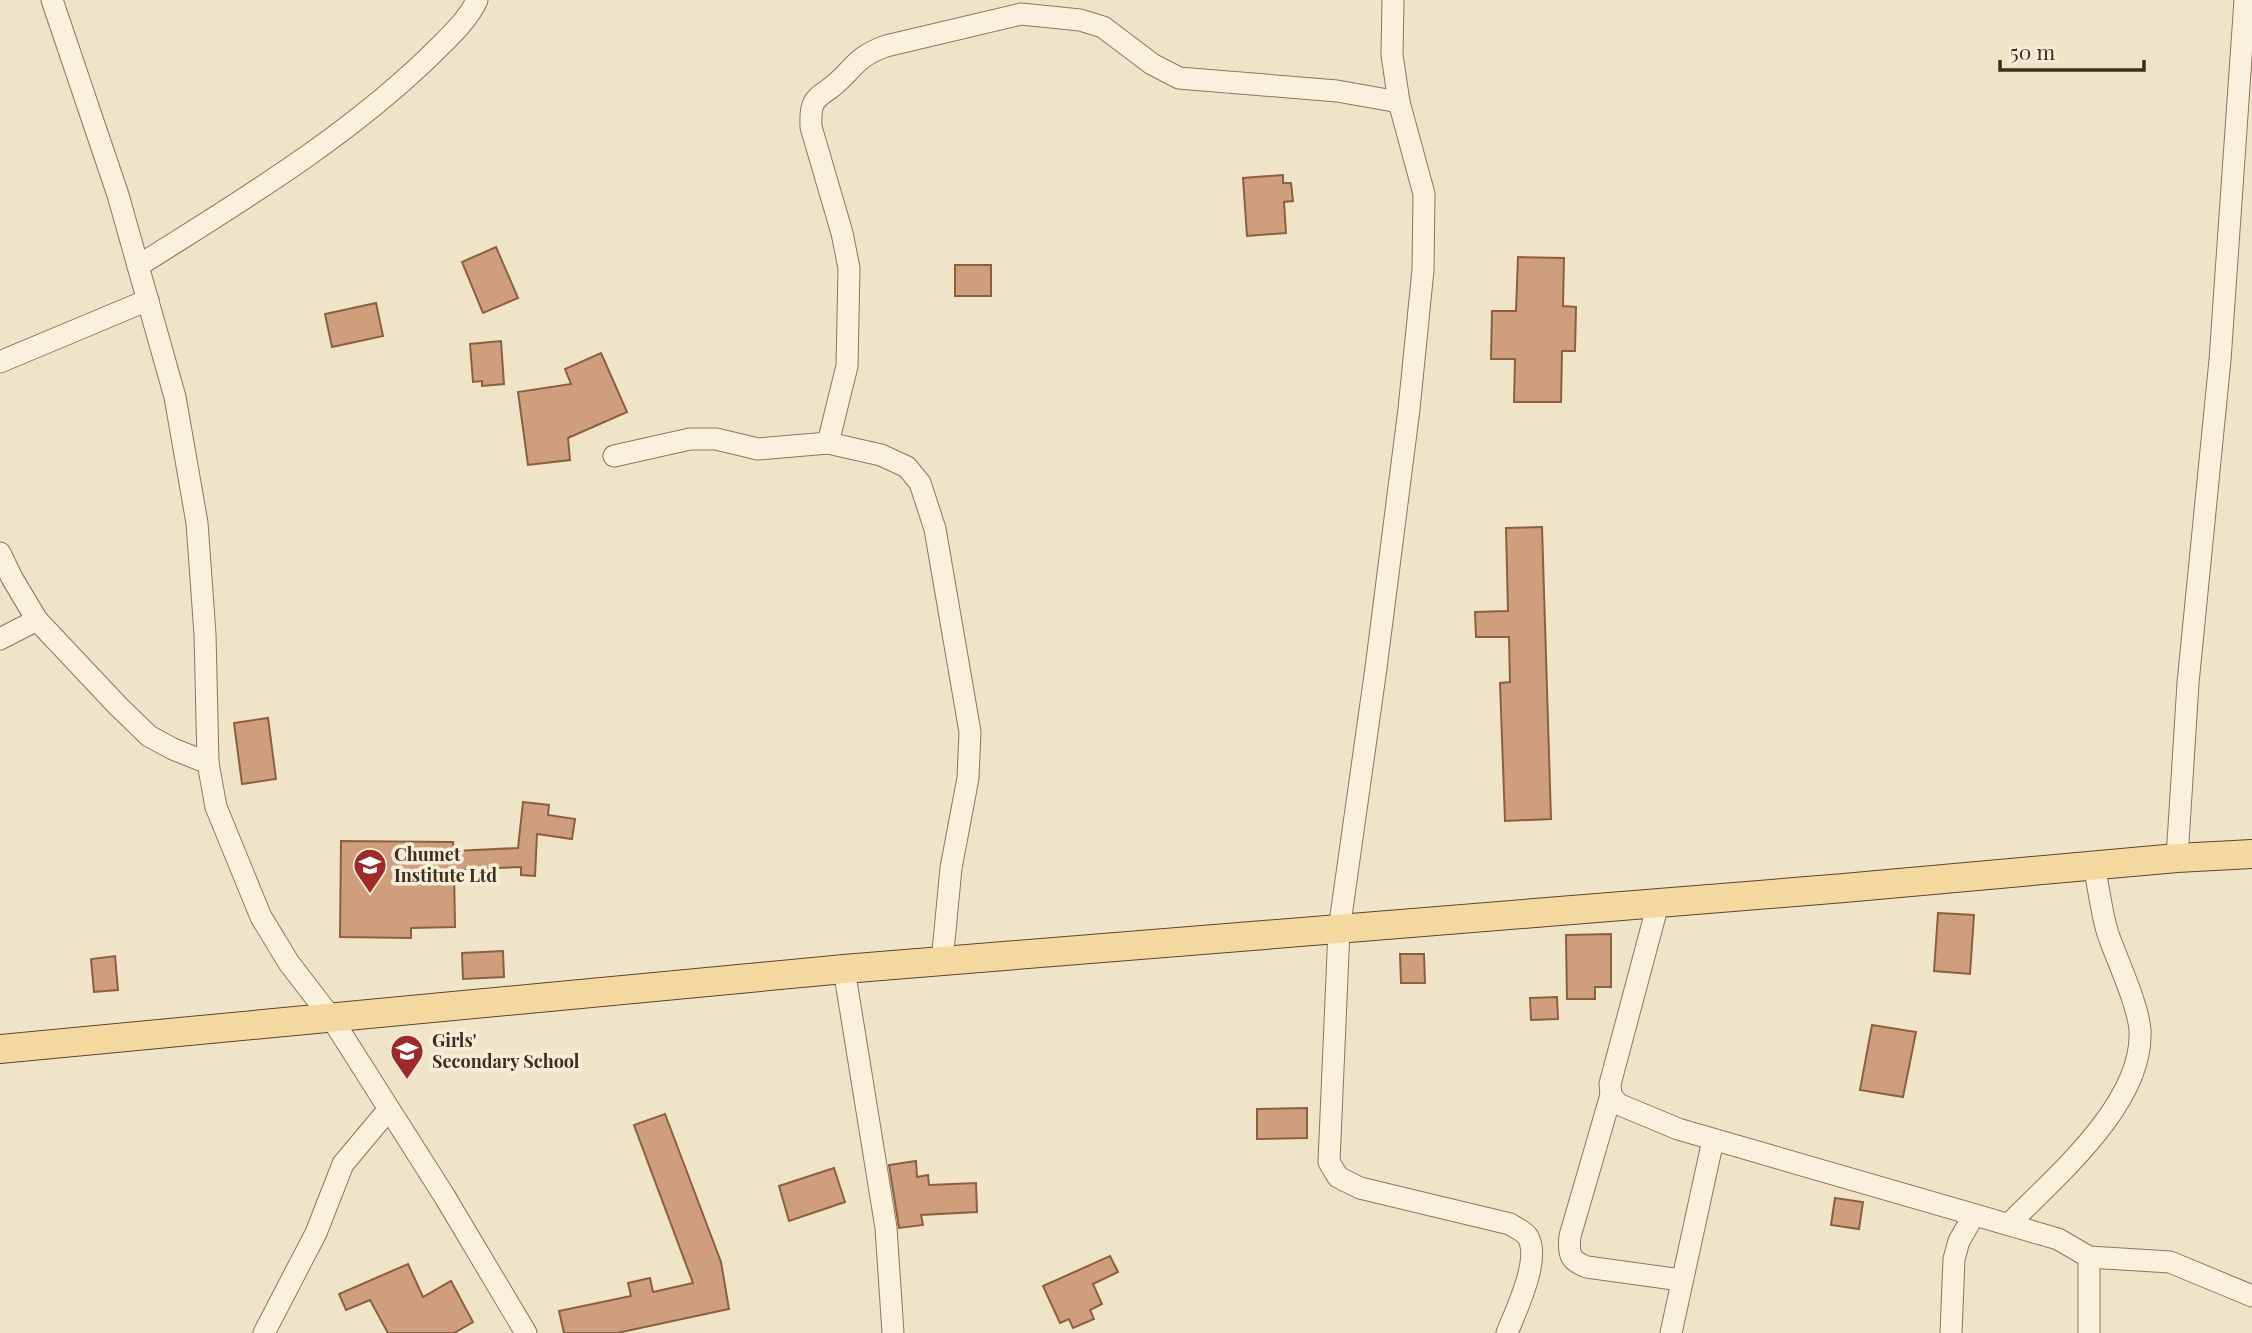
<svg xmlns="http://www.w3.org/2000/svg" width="2252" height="1333" font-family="'Playfair Display',serif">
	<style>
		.building { fill: #cf9f7d; stroke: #8d5f41; stroke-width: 2 }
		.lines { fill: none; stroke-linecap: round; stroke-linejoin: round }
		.minor-casing { stroke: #8d765c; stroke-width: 23 }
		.major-casing { stroke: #5b4430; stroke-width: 30 }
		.minor { stroke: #faf1dc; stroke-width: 21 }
		.major { stroke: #f3d9a0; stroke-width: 28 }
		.labels { text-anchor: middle; stroke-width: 7; stroke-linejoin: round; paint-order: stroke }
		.poi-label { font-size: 18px; font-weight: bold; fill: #3d2e20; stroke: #f7eed8; text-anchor: start }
	</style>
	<rect width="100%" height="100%" fill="#f0e4c8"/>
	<g class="building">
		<polygon points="1283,175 1283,183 1291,183 1293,201 1284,202 1286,233 1247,236 1243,178"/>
		<polygon points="496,247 518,298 483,313 462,262"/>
		<polygon points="1518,257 1564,258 1563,306 1576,307 1575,351 1562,351 1561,402 1514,402 1515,359 1491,359 1492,311 1516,311"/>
		<rect x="955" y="265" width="36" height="31"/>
		<polygon points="376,303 383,336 332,347 325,314"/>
		<polygon points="501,341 504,384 482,386 482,381 473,382 470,344"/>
		<polygon points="601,353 627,412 568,438 570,460 528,465 518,392 571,384 565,369"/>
		<polygon points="1542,527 1551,819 1505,821 1500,683 1510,682 1509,637 1476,637 1475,612 1508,611 1506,528"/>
		<polygon points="268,718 276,779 242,784 234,723"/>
		<polygon points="523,802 549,805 548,815 575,819 572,839 537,834 535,876 521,875 521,867 454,870 455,927 411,928 411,938 340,937 341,841 453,842 454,851 518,848"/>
		<polygon points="1938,913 1974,915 1970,974 1934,971"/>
		<polygon points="1611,934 1611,987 1595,987 1595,999 1567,999 1566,935"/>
		<polygon points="503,951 504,977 463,979 462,953"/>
		<polygon points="1400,954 1424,954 1425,983 1401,983"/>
		<polygon points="115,956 118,990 94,992 91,959"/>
		<polygon points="1557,997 1558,1019 1531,1020 1530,998"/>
		<polygon points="1872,1025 1916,1032 1903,1097 1860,1090"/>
		<polygon points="1307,1108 1307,1138 1257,1139 1257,1109"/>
		<polygon points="665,1114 721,1262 729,1309 617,1333 564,1333 559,1311 631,1296 628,1283 650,1278 653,1292 693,1283 634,1125"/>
		<polygon points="916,1161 917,1177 928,1175 929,1185 976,1183 977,1212 921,1215 923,1225 899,1228 889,1165"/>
		<polygon points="834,1168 845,1202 789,1221 779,1186"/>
		<polygon points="1835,1198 1863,1202 1859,1229 1831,1225"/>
		<polygon points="1110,1256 1118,1272 1093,1284 1102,1304 1090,1310 1094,1319 1073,1328 1069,1319 1060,1323 1043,1286"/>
		<polygon points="408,1264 423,1297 451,1281 473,1322 454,1333 388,1333 370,1300 346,1310 339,1294"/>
	</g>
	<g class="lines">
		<defs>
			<g id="minor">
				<polyline points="52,0 118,195 175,397 197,523 205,634 208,763 216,807 261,917 289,963 332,1019 445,1197 526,1333"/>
				<path d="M1393,0L1392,55L1399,102L1424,194L1423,270L1409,409L1376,668L1339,930L1329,1162L1338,1177L1360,1188L1510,1224C1516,1228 1524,1231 1528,1237C1541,1260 1516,1310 1507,1333"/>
				<path d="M138,266C239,202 343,140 429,57C446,40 467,22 477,0"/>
				<polyline points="0,362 148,300"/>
				<path d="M828,443L847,366L849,268L842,233L811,127C811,120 810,112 813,105C816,96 826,92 833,86C855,68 855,57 886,46L1021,14L1080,20L1103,27L1152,64L1179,78L1337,91L1399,102"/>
				<polyline points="614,456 690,439 716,439 758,449 828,443 881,455 907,467 920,483 935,529 970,732 968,778 951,868 942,962"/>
				<polyline points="0,553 12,578 37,620 118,706 149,736 173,749 208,763"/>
				<polyline points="0,639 37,620"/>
				<polyline points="2177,858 2188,683 2220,360 2245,0"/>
				<polyline points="1658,904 1610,1084 1611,1095 1618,1104 1678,1129 2058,1239 2089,1257 2170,1262 2252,1296"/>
				<polyline points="844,969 886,1228 893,1333"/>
				<path d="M1611,1095L1570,1236C1568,1254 1570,1261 1587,1267L1681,1280"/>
				<path d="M2009,1224C2056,1176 2144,1103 2140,1030C2138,1004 2117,960 2108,934C2101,912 2099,888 2094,866"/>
				<polyline points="2089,1257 2089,1333"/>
				<polyline points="264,1333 316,1233 343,1164 389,1109"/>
				<polyline points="1671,1333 1713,1140"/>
				<polyline points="1951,1333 1954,1259 1959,1241 1974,1215"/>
			</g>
			<polyline id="major" points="0,1049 844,969 1844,888 2177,858 2252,854"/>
		</defs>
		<use href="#minor" class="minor-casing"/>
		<use href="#major" class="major-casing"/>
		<use href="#minor" class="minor"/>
		<use href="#major" class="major"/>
	</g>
	<defs>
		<symbol id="school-pin" viewBox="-11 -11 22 30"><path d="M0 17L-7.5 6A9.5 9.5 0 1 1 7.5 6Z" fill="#9e2a2b" stroke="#f7eed8"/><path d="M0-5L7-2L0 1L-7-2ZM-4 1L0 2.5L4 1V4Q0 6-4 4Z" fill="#fff"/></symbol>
	</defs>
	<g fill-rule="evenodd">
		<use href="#school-pin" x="351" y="846" width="38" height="52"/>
		<use href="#school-pin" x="388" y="1032" width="38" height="52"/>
	</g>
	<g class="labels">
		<g class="poi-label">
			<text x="394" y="861">Chumet<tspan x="394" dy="21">Institute Ltd</tspan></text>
			<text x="432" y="1047">Girls'<tspan x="432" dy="21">Secondary School</tspan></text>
		</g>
	</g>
	<path d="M2000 60v10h144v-10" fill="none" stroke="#3d2e20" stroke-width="3.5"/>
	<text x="2010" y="60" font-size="21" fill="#3d2e20" stroke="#f7eed8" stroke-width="5" paint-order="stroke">50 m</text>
</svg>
